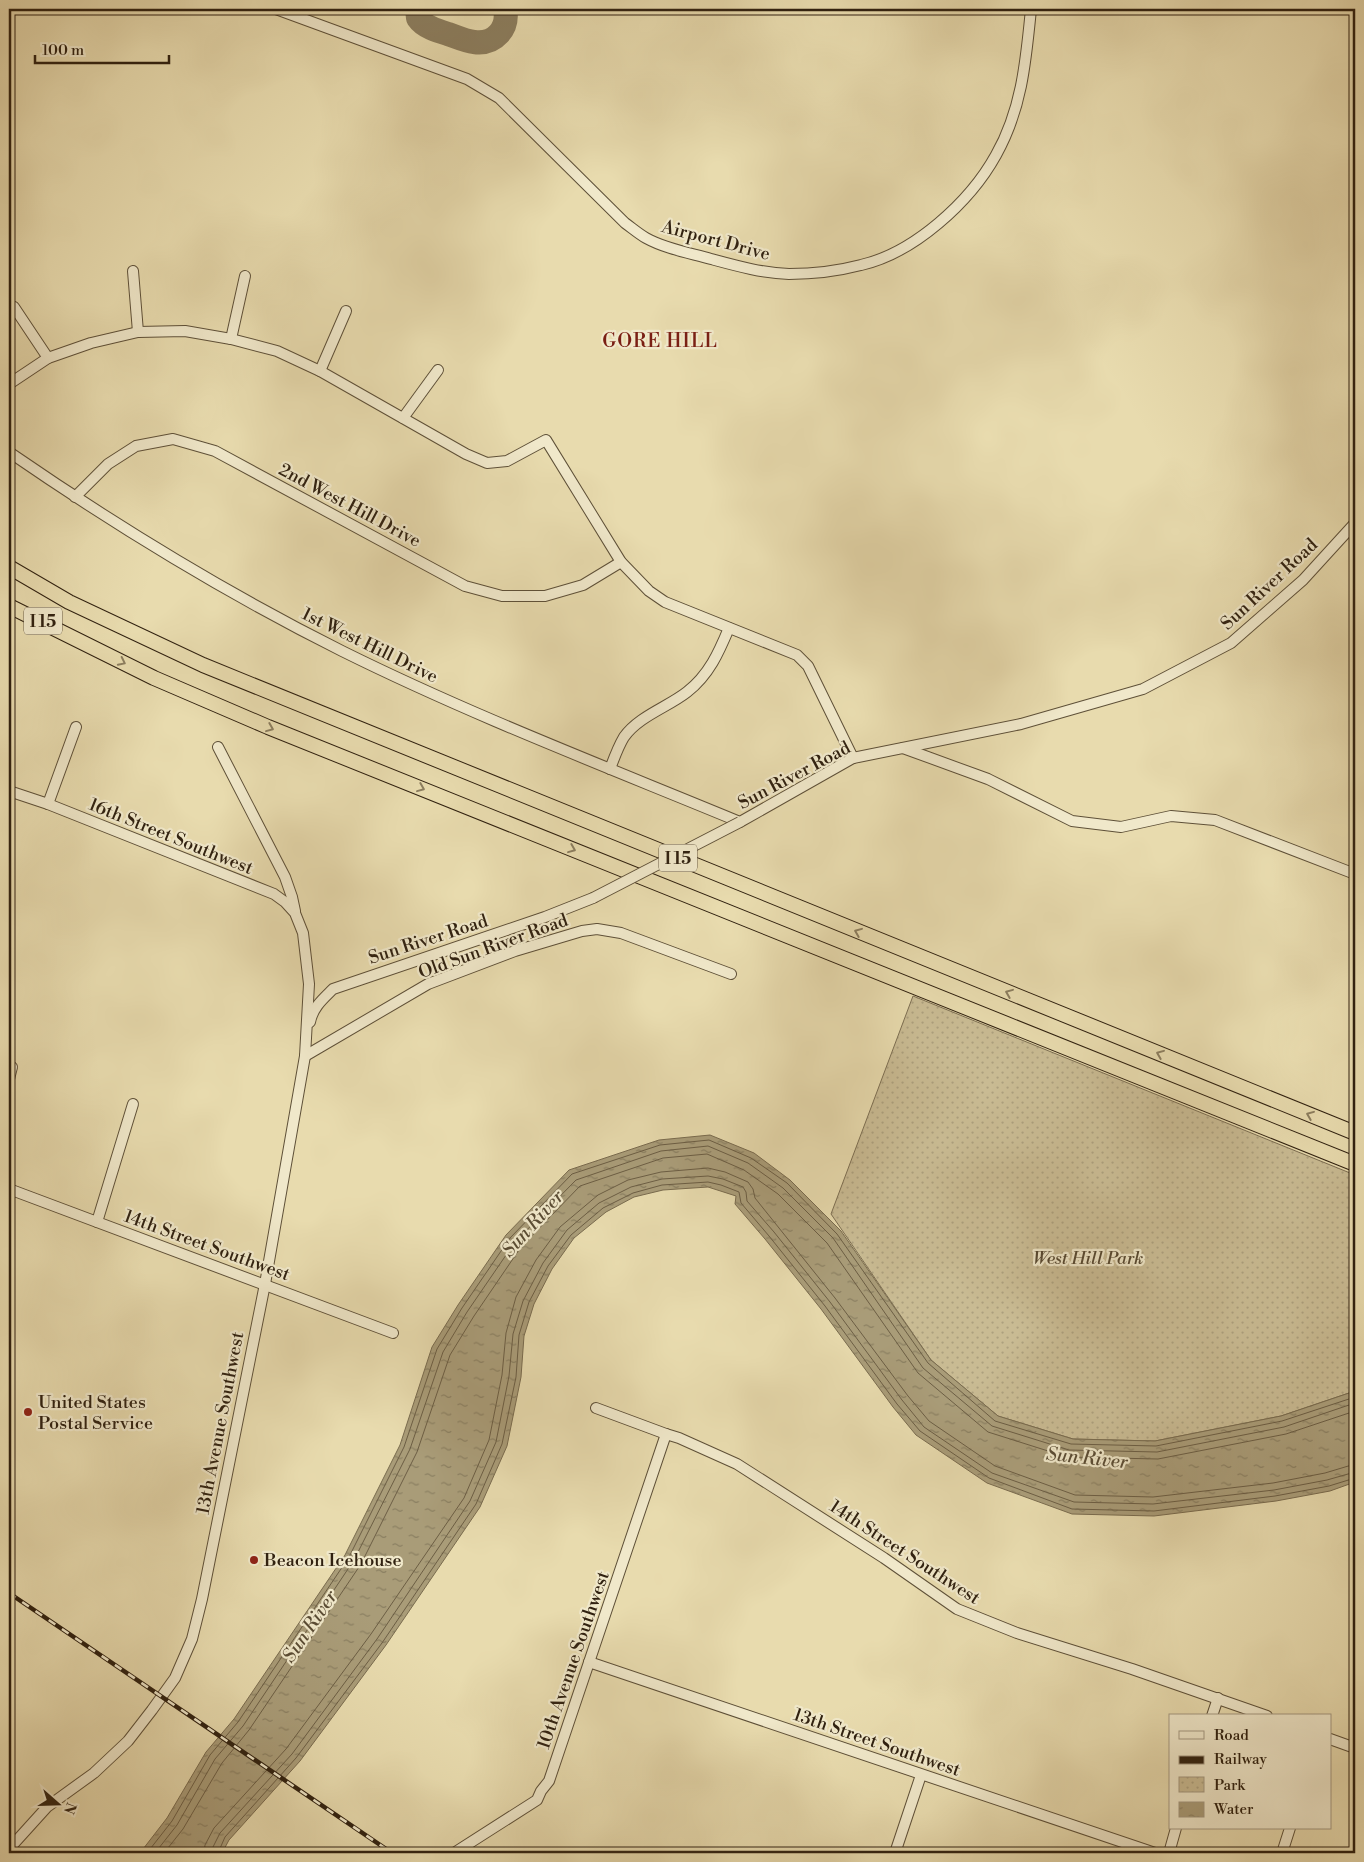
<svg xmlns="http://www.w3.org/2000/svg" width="1364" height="1862" font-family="'Libre Bodoni',serif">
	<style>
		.park { fill: url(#park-dots); stroke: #7c6e52 }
		.water { fill: url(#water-ripples); stroke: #796b4e }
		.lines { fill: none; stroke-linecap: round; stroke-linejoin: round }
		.shore { stroke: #6c5e44; stroke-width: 1 }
		.taxiway { stroke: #8c7e5f; stroke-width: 24 }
		.minor-casing { stroke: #5e5038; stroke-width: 12 }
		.highway-casing { stroke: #302110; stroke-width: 16 }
		.minor { stroke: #f0e8ca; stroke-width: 10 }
		.highway { stroke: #e8dbae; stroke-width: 14 }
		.rail-casing { stroke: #302110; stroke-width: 4.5 }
		.rail { stroke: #f0e8ca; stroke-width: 2.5; stroke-dasharray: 8; stroke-linecap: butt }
		.minor-bridge-casing { stroke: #5e5038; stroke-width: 12; stroke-linecap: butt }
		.minor-bridge { stroke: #f0e8ca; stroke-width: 10 }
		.oneway { stroke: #8c7e5f }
		.poi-dot { fill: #8f2418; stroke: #f0e8ca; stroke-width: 2 }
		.labels { text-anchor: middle; stroke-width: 4.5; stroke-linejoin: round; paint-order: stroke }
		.shield { fill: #f0e8ca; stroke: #6a5d48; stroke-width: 1 }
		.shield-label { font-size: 16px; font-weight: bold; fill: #302110 }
		.street-label { font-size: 18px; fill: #302110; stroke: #f0e8ca }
		.park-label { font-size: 18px; font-style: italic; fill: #564831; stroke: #f0e8ca }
		.poi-label { font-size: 18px; fill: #302110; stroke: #f0e8ca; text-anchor: start }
		.neighbourhood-label { font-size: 19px; letter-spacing: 1px; fill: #7a1f14; stroke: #f0e8ca }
		.water-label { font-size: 19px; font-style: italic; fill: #5a4c34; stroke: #f0e8ca }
	</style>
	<defs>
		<pattern id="park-dots" width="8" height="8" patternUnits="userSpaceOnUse" patternTransform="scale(1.25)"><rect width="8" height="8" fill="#c9bb93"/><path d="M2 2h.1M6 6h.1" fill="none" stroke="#ada07e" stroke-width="1.8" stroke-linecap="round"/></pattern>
		<pattern id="water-ripples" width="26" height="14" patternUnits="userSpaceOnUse" patternTransform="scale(1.25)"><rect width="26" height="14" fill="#a99c78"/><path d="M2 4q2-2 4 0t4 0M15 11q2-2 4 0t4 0" fill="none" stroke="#8a7f61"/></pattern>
	</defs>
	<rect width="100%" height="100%" fill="#e8dbae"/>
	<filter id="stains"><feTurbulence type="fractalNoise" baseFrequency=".004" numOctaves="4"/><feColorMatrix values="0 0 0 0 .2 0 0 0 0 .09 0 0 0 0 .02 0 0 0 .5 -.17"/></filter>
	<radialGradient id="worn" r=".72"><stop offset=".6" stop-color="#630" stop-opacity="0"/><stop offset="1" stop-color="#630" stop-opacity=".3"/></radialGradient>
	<polygon class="park" points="913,996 1355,1175 1355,1391 1281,1416 1155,1441 1073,1439 998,1416 931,1360 831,1214"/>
	<polygon class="water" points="710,1135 754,1153 790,1180 841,1231 931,1360 998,1416 1073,1439 1155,1441 1281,1416 1355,1391 1355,1482 1330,1491 1276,1501 1154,1516 1072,1514 987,1483 916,1435 893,1407 821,1309 765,1239 735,1204 736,1196 708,1187 663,1190 634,1197 606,1212 574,1238 552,1269 534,1304 524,1336 521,1377 507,1446 480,1507 386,1645 300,1761 229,1840 222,1853 140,1853 167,1818 206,1752 234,1719 345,1555 400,1445 432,1347 458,1305 506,1235 569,1170 659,1140"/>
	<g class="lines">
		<g class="shore">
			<polyline points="147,1853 172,1821 210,1755 238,1722 349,1557 404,1447 437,1349 462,1308 510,1238 572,1174 660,1145 709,1140 751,1158 787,1183 837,1234 928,1363 995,1421 1071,1444 1156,1446 1282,1421 1355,1397"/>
			<polyline points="155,1853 177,1825 215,1759 243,1726 354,1560 410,1449 443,1352 467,1312 515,1242 576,1180 661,1151 708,1146 748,1163 783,1188 833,1238 923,1368 992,1426 1069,1450 1157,1452 1284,1427 1355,1403"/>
			<polyline points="164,1853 183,1829 222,1763 249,1730 361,1564 417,1452 450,1355 474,1316 521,1247 580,1186 663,1158 707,1154 744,1170 778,1194 827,1243 918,1373 988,1432 1067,1457 1158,1459 1286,1434 1355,1411"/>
			<polyline points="204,1853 205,1845 214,1828 286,1749 371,1634 464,1498 489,1440 502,1375 506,1333 516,1297 536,1260 560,1227 598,1195 628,1180 661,1172 708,1168 725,1172 748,1182 753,1189 755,1198 835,1298 908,1396 929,1421 995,1466 1075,1495 1153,1497 1273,1483 1325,1473 1355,1464"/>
			<polyline points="211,1853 213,1847 220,1833 292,1754 377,1639 470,1501 496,1442 509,1376 513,1334 523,1301 543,1263 567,1230 599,1203 631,1187 662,1179 708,1176 723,1179 743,1187 746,1192 747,1201 774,1232 830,1302 902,1400 924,1427 992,1473 1074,1502 1153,1504 1274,1490 1327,1480 1355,1472"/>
			<polyline points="218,1853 225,1837 296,1758 382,1643 476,1504 502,1444 516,1377 519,1335 529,1302 548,1266 571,1235 603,1208 633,1193 662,1185 708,1182 721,1185 739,1192 741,1203 769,1236 825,1306 897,1404 920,1431 989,1478 1072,1509 1154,1511 1275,1496 1329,1486 1355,1478"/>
		</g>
		<path class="taxiway" d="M417,9L418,18C424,27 438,31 448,34C457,37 465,41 474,42C495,45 509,28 505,9"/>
		<defs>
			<g id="minor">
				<path d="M276,9L467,79L499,98L625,223C632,228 639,234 646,238C666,249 690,253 711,259C737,266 762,273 789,274C813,274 838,271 861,265C914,253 970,202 996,155C1022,109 1026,60 1031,9"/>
				<polyline points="133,271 138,332"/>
				<polyline points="14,307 48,358"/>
				<polyline points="231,339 245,276"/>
				<polyline points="320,371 346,311"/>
				<polyline points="9,384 48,358 91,343 138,332 185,331 231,339 277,351 320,371 466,454 487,463 507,461 546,440 621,562 649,591 665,602 797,655 808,666 853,758"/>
				<polyline points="403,418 438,370"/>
				<path d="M9,452C115,525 226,593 342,651C471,715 607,767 740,822L853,758L1021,724L1143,689L1231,643L1303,580L1355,523"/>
				<polyline points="75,497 108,464 136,446 173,439 215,451 465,586 502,596 545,596 583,585 621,562"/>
				<polyline points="218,747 285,877 292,897 295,911"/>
				<polyline points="903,748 988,779 1072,821 1121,827 1171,816 1215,820 1355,874"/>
				<path d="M610,769C614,758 618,747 624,737C639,716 668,707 687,692C709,675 719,652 729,628"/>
				<polyline points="9,791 48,804 274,894 285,902 295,913 303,933 309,984 305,1056 265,1284 202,1599 192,1639 175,1678 152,1710 128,1741 94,1773 47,1807 9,1849"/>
				<polyline points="48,804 76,727"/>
				<path d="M310,1022C313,1007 323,999 333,989L545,917L593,898"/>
				<polyline points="305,1056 428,984 515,951 582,931 597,929 621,933 731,974"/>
				<polyline points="9,1079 12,1067"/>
				<polyline points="9,1189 393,1333"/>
				<polyline points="97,1222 133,1104"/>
				<polyline points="596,1408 666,1434 679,1438 737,1464 884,1558 957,1609 1017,1633 1132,1669 1267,1716"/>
				<polyline points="589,1662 1155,1853"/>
				<polyline points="1212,1716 1218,1698"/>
				<polyline points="1330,1739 1355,1748"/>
				<polyline points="454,1853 537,1800 541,1791 549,1781 666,1434"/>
				<polyline points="895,1853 921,1775"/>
				<polyline points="1169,1853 1176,1828"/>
				<polyline points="1282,1853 1290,1828"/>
			</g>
			<g id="highway">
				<polyline points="9,567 69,602 203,665 1355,1133"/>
				<polyline points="9,606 154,678 268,727 1355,1164"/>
			</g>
		</defs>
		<use href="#minor" class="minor-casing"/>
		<use href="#highway" class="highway-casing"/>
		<use href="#minor" class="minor"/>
		<use href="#highway" class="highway"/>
		<defs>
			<polyline id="rail" points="9,1593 392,1853"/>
		</defs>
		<use href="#rail" class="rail-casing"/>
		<use href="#rail" class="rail"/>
		<defs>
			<polyline id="minor-bridge" points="593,898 740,822"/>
		</defs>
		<use href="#minor-bridge" class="minor-bridge-casing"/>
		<use href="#minor-bridge" class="minor-bridge"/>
	</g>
	<defs><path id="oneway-chevron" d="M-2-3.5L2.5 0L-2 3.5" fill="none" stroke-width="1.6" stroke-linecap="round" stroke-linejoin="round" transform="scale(1.25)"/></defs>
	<g class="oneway">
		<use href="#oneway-chevron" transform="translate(122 662) rotate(26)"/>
		<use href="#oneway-chevron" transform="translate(270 728) rotate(22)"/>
		<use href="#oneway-chevron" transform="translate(421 788) rotate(22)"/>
		<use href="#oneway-chevron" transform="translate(572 849) rotate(22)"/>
		<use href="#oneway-chevron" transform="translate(858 932) rotate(-158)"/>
		<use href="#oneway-chevron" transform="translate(1009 993) rotate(-158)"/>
		<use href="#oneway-chevron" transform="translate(1160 1054) rotate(-158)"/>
		<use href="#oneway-chevron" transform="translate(1310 1115) rotate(-158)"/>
	</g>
	<g class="poi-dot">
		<circle cx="28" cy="1412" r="5"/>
		<circle cx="254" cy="1560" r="5"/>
	</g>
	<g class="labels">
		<g class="shield">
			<rect x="24" y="607.5" width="38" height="27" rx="4"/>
			<rect x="659" y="844.5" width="38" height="27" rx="4"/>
		</g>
		<g class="shield-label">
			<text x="43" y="627">I 15</text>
			<text x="678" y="864">I 15</text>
		</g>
		<g class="street-label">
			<text transform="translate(716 240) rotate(15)" y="6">Airport Drive</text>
			<text transform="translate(350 505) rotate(28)" y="6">2nd West Hill Drive</text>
			<text transform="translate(1269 584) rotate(-43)" y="6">Sun River Road</text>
			<text transform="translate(370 645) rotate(26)" y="6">1st West Hill Drive</text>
			<text transform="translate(794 775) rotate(-28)" y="6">Sun River Road</text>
			<text transform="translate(171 836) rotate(22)" y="6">16th Street Southwest</text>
			<text transform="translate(428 939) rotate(-18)" y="6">Sun River Road</text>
			<text transform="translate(493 946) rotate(-20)" y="6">Old Sun River Road</text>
			<text transform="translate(207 1245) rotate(20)" y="6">14th Street Southwest</text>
			<text transform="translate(220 1423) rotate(-79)" y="6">13th Avenue Southwest</text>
			<text transform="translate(905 1552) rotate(33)" y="6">14th Street Southwest</text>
			<text transform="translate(573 1660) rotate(-71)" y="6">10th Avenue Southwest</text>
			<text transform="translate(877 1742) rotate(19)" y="6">13th Street Southwest</text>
		</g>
		<g class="park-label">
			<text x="1088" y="1264">West Hill Park</text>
		</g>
		<g class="poi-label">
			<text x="38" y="1408">United States<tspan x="38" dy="21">Postal Service</tspan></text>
			<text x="264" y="1566">Beacon Icehouse</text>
		</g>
		<g class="neighbourhood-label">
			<text x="660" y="347">GORE HILL</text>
		</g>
		<g class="water-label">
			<text transform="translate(532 1223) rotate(-48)" y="7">Sun River</text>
			<text transform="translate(1087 1457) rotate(6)" y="7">Sun River</text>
			<text transform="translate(309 1626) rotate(-56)" y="7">Sun River</text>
		</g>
	</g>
	<rect width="1364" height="1862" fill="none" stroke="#e8dbae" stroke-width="30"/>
	<rect x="10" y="10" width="1344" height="1842" fill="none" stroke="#302110" stroke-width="2.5"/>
	<rect x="15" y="15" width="1334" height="1832" fill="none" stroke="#302110"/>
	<rect x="1169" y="1714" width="162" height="115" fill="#f0e8ca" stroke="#a39880"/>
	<rect x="1179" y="1731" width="25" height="8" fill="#f0e8ca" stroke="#a39880"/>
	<text x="1214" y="1740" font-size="15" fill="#302110">Road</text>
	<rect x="1179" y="1756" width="25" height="8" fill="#302110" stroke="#a39880"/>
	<text x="1214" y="1764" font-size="15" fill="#302110">Railway</text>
	<rect x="1179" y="1777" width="25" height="15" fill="url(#park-dots)" stroke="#a39880"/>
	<text x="1214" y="1790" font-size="15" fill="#302110">Park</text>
	<rect x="1179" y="1802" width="25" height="15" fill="url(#water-ripples)" stroke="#a39880"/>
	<text x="1214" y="1814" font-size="15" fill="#302110">Water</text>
	<g transform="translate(58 1804) rotate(110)" stroke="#f0e8ca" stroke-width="4" paint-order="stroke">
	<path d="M0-4L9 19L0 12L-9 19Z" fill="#302110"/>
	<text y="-8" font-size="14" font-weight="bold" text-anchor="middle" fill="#302110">N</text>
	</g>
	<path d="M35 55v8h134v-8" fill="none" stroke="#302110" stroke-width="2.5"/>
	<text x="42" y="55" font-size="15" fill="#302110" stroke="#f0e8ca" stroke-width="4" paint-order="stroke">100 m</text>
	<rect width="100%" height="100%" filter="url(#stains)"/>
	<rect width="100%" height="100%" fill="url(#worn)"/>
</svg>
